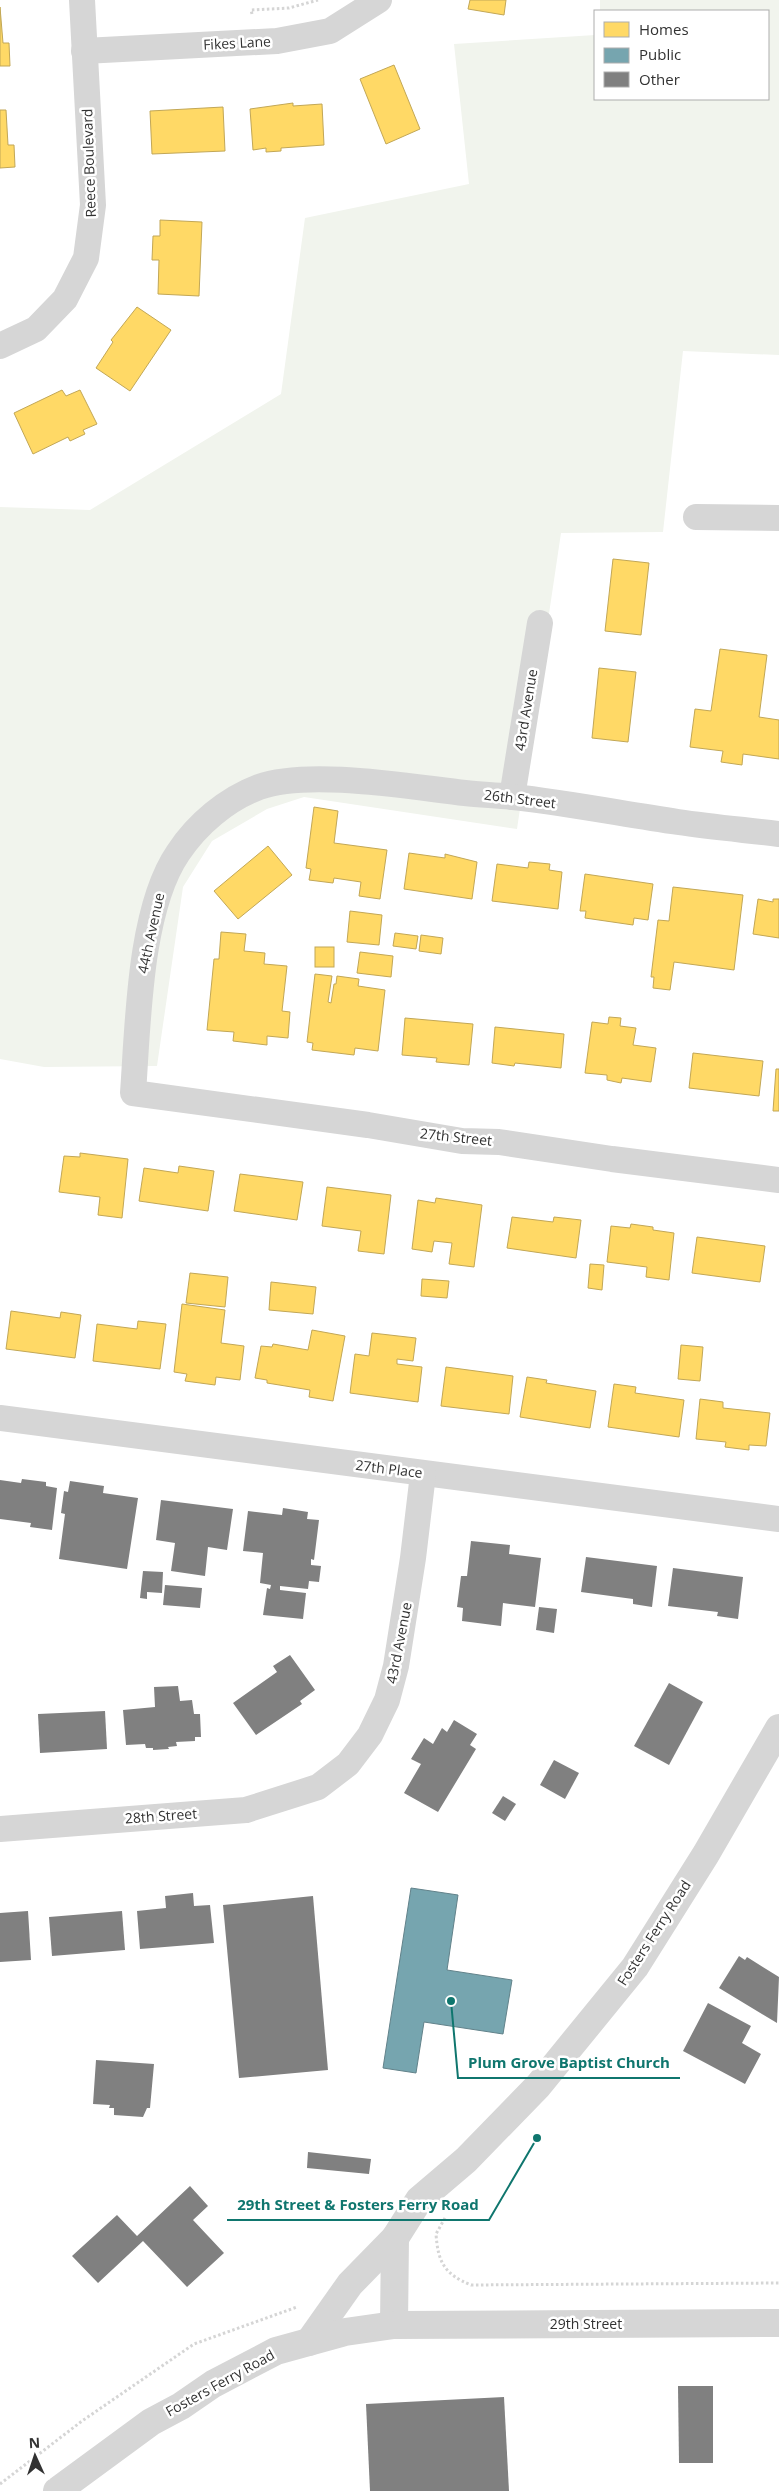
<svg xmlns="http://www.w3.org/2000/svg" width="779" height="2491" font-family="'Open Sans',sans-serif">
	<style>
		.green { fill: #f1f4ed }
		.homes { fill: #ffd966; stroke: #c2a756 }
		.public { fill: #76a5af; stroke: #62828a }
		.building { fill: #808080 }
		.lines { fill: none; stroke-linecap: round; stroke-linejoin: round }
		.path { stroke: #d5d5d5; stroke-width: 3; stroke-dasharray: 2.5 2.5; stroke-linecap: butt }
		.minor { stroke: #d6d6d6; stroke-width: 26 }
		.tertiary { stroke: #d6d6d6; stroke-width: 28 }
		.labels { text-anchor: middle; stroke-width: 5; stroke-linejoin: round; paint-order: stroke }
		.street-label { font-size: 14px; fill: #323232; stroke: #fff }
		.leader { fill: none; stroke: #0f766e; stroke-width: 2 }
		.callout-dot { fill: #0f766e; stroke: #fff; stroke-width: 2 }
		.callout-label { font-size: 15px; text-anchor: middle; font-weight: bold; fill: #0f766e; stroke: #fff; stroke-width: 5; stroke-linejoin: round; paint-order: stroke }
	</style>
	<rect width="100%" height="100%" fill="#fff"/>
	<polygon class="green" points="600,0 779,0 779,355 683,351 663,532 561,533 517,829 304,797 267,809 212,841 183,887 157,1066 44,1067 0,1059 0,507 90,510 281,394 305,218 469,184 454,44 595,35 595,99 768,99 768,11 600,11"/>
	<g class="homes">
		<polygon points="470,0 506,0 504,15 468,9"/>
		<polygon points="0,7 3,43 9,43 10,66 0,66"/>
		<polygon points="394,65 420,129 386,144 360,79"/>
		<polygon points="293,103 293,106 322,104 324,145 281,148 281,151 266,152 266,148 253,150 250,109"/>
		<polygon points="223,107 225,151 152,154 150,111"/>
		<polygon points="0,110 6,110 8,145 14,145 15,167 0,168"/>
		<polygon points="160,220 202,222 199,296 158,294 159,260 152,260 153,236 160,236"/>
		<polygon points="137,307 171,330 130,391 96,368 113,342 111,340"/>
		<polygon points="62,390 66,396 80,390 97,424 83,430 85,434 70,441 68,437 33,454 14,413"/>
		<polygon points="613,559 649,563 641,635 605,631"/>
		<polygon points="720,649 767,655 759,717 779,720 779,759 743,754 742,765 721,762 723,751 690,747 695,709 711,711"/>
		<polygon points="599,668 636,672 628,742 592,738"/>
		<polygon points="314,807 338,811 334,843 387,850 380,899 359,896 361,882 334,878 333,883 309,880 311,869 306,868"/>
		<polygon points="268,846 292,875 238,919 214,891"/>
		<polygon points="409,853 445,858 445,854 477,862 472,899 404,889"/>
		<polygon points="529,862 550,864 549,870 562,872 558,909 492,901 497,864 528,868"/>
		<polygon points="585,874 653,884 648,920 634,918 633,925 585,918 586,911 580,911"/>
		<polygon points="673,887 743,895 734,970 674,962 670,990 653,988 654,977 651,977 658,920 669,921"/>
		<polygon points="758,899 773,902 773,899 779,899 779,938 753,934"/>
		<polygon points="350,911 382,915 379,945 347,942"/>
		<polygon points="221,932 246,934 244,951 265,953 264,964 287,966 282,1011 290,1012 288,1038 267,1036 267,1045 233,1041 234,1032 207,1030 214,959 219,959"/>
		<polygon points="395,933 418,936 416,949 393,946"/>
		<polygon points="421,935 443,938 441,954 419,951"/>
		<rect x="315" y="947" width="19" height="20"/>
		<polygon points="360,952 393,956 391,977 357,973"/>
		<polygon points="315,974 332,976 328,1002 331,1003 334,984 336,984 337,976 359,979 358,986 385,990 378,1051 355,1048 354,1055 312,1050 313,1043 307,1042"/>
		<polygon points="609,1017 621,1018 620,1026 636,1028 633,1045 656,1048 651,1082 622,1078 621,1083 607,1080 607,1075 585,1073 592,1022 608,1024"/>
		<polygon points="405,1018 473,1024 469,1065 436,1062 437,1058 402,1055"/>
		<polygon points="495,1027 564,1034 561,1068 515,1063 514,1066 492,1063"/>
		<polygon points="693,1053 763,1061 759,1096 689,1088"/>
		<polygon points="776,1069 779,1069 779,1111 773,1111"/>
		<polygon points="80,1153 128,1159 122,1218 98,1215 100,1197 59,1192 64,1156 80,1157"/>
		<polygon points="179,1166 214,1171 208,1211 139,1201 144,1168 178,1173"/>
		<polygon points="240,1174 303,1182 297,1220 234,1211"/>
		<polygon points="327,1187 391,1195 384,1254 358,1251 361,1231 322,1226"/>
		<polygon points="436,1198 482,1205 474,1267 449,1264 452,1243 434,1241 432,1252 412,1249 418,1200 435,1203"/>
		<polygon points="512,1217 553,1222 554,1217 581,1220 576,1258 507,1248"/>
		<polygon points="631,1224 653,1227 653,1230 674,1233 669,1280 646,1277 647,1267 607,1262 611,1226 630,1228"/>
		<polygon points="697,1237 765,1246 760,1282 692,1273"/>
		<polygon points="590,1264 604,1265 602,1290 588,1288"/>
		<polygon points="190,1273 228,1277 225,1307 186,1303"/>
		<polygon points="422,1279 449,1281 447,1298 421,1296"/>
		<polygon points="271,1282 316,1287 313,1314 269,1310"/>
		<polygon points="182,1304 225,1310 221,1343 244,1346 240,1380 216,1377 215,1385 185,1381 187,1374 174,1372"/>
		<polygon points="11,1311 60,1318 61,1312 81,1315 75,1358 6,1349"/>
		<polygon points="138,1321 166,1324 160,1369 93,1361 97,1324 137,1329"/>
		<polygon points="312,1330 345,1336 333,1401 309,1397 310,1390 267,1383 267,1380 255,1378 261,1346 272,1347 273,1344 308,1350"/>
		<polygon points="372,1333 416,1338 413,1361 397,1359 397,1364 422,1367 418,1402 350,1393 355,1354 369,1356"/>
		<polygon points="681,1345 703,1347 700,1381 678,1379"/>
		<polygon points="446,1367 513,1376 509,1414 441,1406"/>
		<polygon points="527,1377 547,1380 546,1383 596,1391 590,1428 520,1417"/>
		<polygon points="614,1384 636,1387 635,1393 684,1400 679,1437 608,1427"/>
		<polygon points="700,1399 723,1402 723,1408 770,1413 766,1446 749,1445 749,1450 725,1447 726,1442 696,1439"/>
	</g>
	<polygon class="public" points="411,1888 458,1895 447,1970 512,1980 503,2034 424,2022 416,2073 383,2068"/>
	<g class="building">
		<polygon points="22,1479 46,1482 46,1486 57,1488 52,1530 30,1527 31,1523 0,1519 0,1480 21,1483"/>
		<polygon points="70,1481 104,1486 103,1493 138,1498 127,1569 59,1559 65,1514 61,1513 64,1491 68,1492"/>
		<polygon points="161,1500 233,1509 227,1550 208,1547 205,1576 171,1571 175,1543 156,1540"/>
		<polygon points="283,1508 308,1512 307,1519 319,1520 314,1560 311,1559 311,1565 321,1566 319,1582 309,1581 308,1589 280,1586 280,1590 306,1593 303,1619 263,1615 267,1588 270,1589 271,1585 260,1583 263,1553 243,1551 248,1511 282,1515"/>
		<polygon points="471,1541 510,1545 509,1554 541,1558 535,1607 503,1603 501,1626 462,1621 463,1608 457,1607 461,1576 467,1576"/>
		<polygon points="586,1557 657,1566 652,1607 633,1604 633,1599 581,1592"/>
		<polygon points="673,1568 743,1577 738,1619 717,1616 718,1612 668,1606"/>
		<polygon points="143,1571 163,1572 162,1593 147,1592 147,1599 140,1598"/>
		<polygon points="165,1585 202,1588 200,1608 163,1605"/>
		<polygon points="539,1607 557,1609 554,1633 536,1630"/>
		<polygon points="290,1655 315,1690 300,1701 302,1704 256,1735 233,1703 277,1672 273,1666"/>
		<polygon points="669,1683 703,1702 669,1765 634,1746"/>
		<polygon points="178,1686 180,1701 192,1700 194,1714 200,1714 201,1737 195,1737 195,1741 176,1742 177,1746 168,1747 169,1749 153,1750 153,1748 146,1748 145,1744 126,1745 123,1710 155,1707 154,1687"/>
		<polygon points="105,1711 107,1749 40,1753 38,1714"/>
		<polygon points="454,1720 477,1734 470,1745 476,1749 438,1812 404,1793 421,1764 411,1759 424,1738 433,1744 442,1728 447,1732"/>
		<polygon points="554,1760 579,1773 565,1799 540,1785"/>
		<polygon points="503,1796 516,1804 505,1821 492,1813"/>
		<polygon points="193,1893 194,1906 210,1905 214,1943 140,1949 137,1911 166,1908 165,1896"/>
		<polygon points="313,1896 328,2070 239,2078 223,1905"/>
		<polygon points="28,1911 31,1960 0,1962 0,1913"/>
		<polygon points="122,1911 125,1950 52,1956 49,1917"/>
		<polygon points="739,1956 745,1960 747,1957 779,1977 777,2023 719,1988"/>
		<polygon points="708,2003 751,2026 742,2043 761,2054 745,2084 683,2051"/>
		<polygon points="96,2060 154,2064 150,2108 147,2108 143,2117 114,2115 114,2108 109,2108 110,2105 93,2104"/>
		<polygon points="308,2152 371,2159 369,2174 307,2168"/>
		<polygon points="190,2186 208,2206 193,2220 224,2253 187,2287 143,2241 98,2283 72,2256 117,2215 137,2236"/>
		<polygon points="678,2386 713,2386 713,2463 679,2463"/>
		<polygon points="504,2397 509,2491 370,2491 366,2404"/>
	</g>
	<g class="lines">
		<g class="path">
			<polyline points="252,14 251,10 289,8 318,0"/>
			<path d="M445,2218L436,2234C438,2262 444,2274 471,2285L779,2283"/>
			<polyline points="0,2484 82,2421 194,2344 297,2307"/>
		</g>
		<g class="minor">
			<polyline points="84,51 277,41 330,31 379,0"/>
			<polyline points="0,346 36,329 65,299 86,258 93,205 82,0"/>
			<polyline points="696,517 779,518"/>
			<polyline points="512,797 540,623"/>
			<path d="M779,834C746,830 712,827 678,822C623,814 568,803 513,797C497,795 481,795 465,793C411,787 309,769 259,787C227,799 197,824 178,853C139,910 138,1025 133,1093L368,1125L462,1141L499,1142L612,1159L779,1180"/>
			<polyline points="0,1418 779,1519"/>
			<polyline points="0,1829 246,1810 318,1787 348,1764 370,1735 387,1700 396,1666 413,1558 423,1474"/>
		</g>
		<g class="tertiary">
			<polyline points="394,2325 395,2238 419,2200 466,2160 538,2086 635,1967 706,1854 779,1728"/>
			<polyline points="309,2342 350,2284 395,2238"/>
			<polyline points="57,2491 151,2422 181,2406 213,2384 276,2351 345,2332 394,2325 779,2323"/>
		</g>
	</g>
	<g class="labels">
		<g class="street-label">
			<text transform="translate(237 43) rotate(-3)" y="5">Fikes Lane</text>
			<text transform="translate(89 163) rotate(-92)" y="5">Reece Boulevard</text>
			<text transform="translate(526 710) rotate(-81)" y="5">43rd Avenue</text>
			<text transform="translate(520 799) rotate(7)" y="5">26th Street</text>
			<text transform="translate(151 933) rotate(-78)" y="5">44th Avenue</text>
			<text transform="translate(456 1137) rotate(6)" y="5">27th Street</text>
			<text transform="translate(389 1469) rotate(7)" y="5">27th Place</text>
			<text transform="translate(399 1643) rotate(-79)" y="5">43rd Avenue</text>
			<text transform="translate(161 1816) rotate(-4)" y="5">28th Street</text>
			<text transform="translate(654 1933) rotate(-57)" y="5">Fosters Ferry Road</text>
			<text x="586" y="2329">29th Street</text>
			<text transform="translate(220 2383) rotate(-29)" y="5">Fosters Ferry Road</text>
		</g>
	</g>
	<path class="leader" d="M451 2001L458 2078H680M537 2138L489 2220H227"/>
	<g class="callout-dot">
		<circle cx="451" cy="2001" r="5"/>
		<circle cx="537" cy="2138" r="5"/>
	</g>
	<g class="callout-label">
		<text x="569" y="2068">Plum Grove Baptist Church</text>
		<text x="358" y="2210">29th Street &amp; Fosters Ferry Road</text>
	</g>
	<rect x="594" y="10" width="175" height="90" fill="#ffffff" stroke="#adadad"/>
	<rect x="604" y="22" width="25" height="15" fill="#ffd966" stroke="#adadad"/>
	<text x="639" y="35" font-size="15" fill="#323232">Homes</text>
	<rect x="604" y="48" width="25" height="15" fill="#76a5af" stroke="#adadad"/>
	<text x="639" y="60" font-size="15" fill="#323232">Public</text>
	<rect x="604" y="72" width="25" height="15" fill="#808080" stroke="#adadad"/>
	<text x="639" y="85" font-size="15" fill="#323232">Other</text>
	<g transform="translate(35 2456) rotate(357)" stroke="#ffffff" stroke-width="4" paint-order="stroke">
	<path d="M0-4L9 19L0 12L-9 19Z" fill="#323232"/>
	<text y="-8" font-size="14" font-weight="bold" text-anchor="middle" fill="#323232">N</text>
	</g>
</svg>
